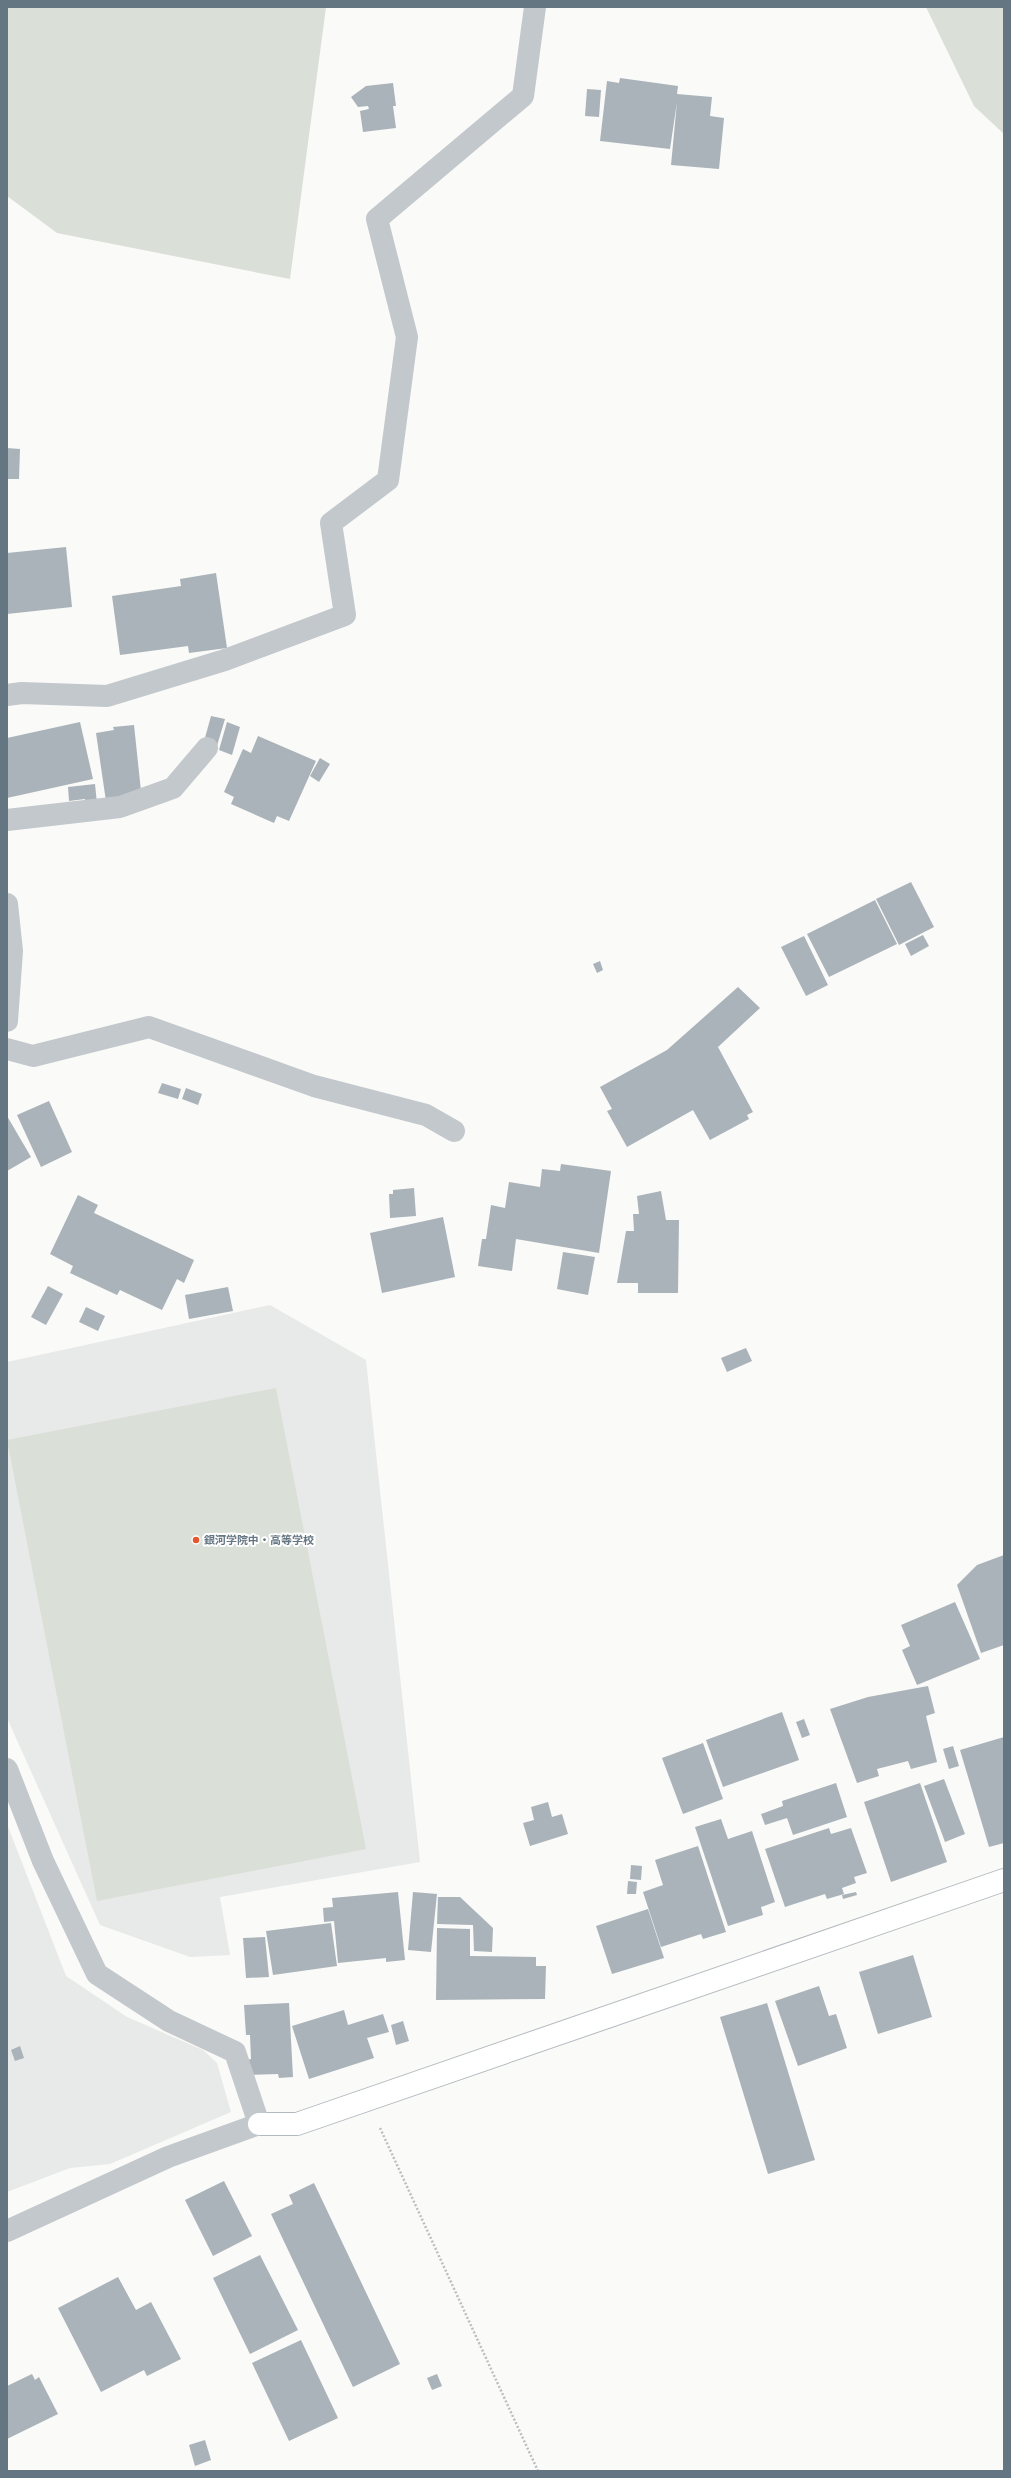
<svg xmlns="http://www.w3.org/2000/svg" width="1011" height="2478" font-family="'Asap Condensed','Noto Sans JP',sans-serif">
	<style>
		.built { fill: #e8e9e9 }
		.green { fill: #dadfd7 }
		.building { fill: #aab3b9 }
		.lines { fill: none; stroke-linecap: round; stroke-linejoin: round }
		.secondary-casing { stroke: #b3babf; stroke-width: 24 }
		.path { stroke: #bbbfc2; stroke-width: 2.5; stroke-dasharray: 2 2; stroke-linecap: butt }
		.street { stroke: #c3c8cc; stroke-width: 22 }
		.secondary { stroke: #fff; stroke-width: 22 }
		.poi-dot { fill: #e4572e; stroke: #fff; stroke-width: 1.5 }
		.labels { text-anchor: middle; stroke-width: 4; stroke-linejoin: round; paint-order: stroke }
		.poi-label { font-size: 11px; font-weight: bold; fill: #657683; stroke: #fff; text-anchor: start }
	</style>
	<rect width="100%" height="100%" fill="#fafaf8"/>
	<g class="built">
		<polygon points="270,1305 366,1360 420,1862 220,1897 230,1955 190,1957 100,1925 7,1718 7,1362"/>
		<polygon points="7,1824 66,1976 127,2017 203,2050 217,2063 231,2112 110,2164 70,2168 7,2192"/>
	</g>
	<g class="green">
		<polygon points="7,7 326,7 290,279 57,233 7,196"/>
		<polygon points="926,7 1004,7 1004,134 974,106"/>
		<polygon points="276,1388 366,1849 97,1901 7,1440"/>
	</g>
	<g class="building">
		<polygon points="620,78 678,86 677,94 712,97 710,116 724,118 719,169 671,165 677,102 670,149 600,141 607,81 619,83"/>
		<polygon points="393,83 396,106 393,106 396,128 363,132 360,111 369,109 368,106 358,107 351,97 366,86"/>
		<polygon points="587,89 601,90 599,117 585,116"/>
		<polygon points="7,448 20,449 19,479 7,479"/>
		<polygon points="66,547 72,607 7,614 7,553"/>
		<polygon points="216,573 227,648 189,653 188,646 120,655 112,596 181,586 180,579"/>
		<polygon points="211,716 225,719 216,749 203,745"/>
		<polygon points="80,722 93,779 7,798 7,738"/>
		<polygon points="227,722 240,727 232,755 219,750"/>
		<polygon points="134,725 143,810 108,815 96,733 114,730 113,727"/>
		<polygon points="258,736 316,761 289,821 277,816 274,823 231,804 234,797 224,792 243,749 251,753"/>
		<polygon points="320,758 330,764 319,782 310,776"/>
		<polygon points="95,784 98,813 87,814 85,799 69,801 68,787"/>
		<polygon points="911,882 934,927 899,945 876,899"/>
		<polygon points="875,900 897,944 829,977 807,934"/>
		<polygon points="923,935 929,946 911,956 905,944"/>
		<polygon points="804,936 828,985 806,996 781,947"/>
		<polygon points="600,961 603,970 597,973 593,964"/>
		<polygon points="738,987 760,1008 718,1047 753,1112 747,1115 749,1119 710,1140 693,1110 627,1147 607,1111 612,1109 600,1087 667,1050"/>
		<polygon points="162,1083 181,1089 178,1099 158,1093"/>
		<polygon points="186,1088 202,1094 198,1105 182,1099"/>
		<polygon points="49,1101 72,1152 41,1167 17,1115"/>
		<polygon points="7,1116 31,1157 7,1171"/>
		<polygon points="561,1164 611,1171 599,1253 516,1239 512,1271 478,1266 482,1239 486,1239 491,1205 505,1208 509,1182 540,1187 542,1169 560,1171"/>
		<polygon points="414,1188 416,1216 390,1218 389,1194 393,1194 393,1190"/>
		<polygon points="661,1191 666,1220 679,1220 678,1293 638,1293 638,1283 617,1283 626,1231 634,1231 633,1214 639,1214 637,1196"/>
		<polygon points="78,1195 98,1205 94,1213 194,1260 184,1283 177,1279 162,1310 120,1290 117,1295 70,1273 73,1266 50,1254"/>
		<polygon points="443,1217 455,1277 382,1293 370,1233"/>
		<polygon points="563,1252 595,1257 588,1295 557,1289"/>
		<polygon points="48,1286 63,1294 46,1325 31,1317"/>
		<polygon points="228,1287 233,1311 189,1319 185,1295"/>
		<polygon points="86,1307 105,1316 98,1331 79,1322"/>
		<polygon points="746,1348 752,1361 727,1372 721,1358"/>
		<polygon points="1004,1555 1004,1645 981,1653 957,1585 977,1565"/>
		<polygon points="955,1602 980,1659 917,1685 902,1650 910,1646 901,1625"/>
		<polygon points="928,1686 935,1713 926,1716 937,1762 911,1769 908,1761 877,1769 879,1776 857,1783 830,1709 868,1697"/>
		<polygon points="782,1712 799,1760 723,1787 706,1740"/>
		<polygon points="804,1719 810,1735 802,1738 796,1722"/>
		<polygon points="1004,1737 1004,1843 989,1847 960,1750"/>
		<polygon points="703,1743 723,1799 683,1814 662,1758"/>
		<polygon points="953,1746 959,1766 949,1769 943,1749"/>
		<polygon points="944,1779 965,1834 945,1842 924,1786"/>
		<polygon points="836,1783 847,1817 793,1835 787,1818 765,1825 761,1814 783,1806 782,1801"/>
		<polygon points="920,1783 947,1862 891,1882 864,1802"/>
		<polygon points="548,1802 552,1817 562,1814 568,1834 530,1846 523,1823 534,1820 531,1807"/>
		<polygon points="721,1819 728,1839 752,1831 775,1902 761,1907 763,1915 728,1926 695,1827"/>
		<polygon points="829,1828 831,1834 851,1828 867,1873 854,1877 856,1883 842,1888 844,1894 827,1899 825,1894 785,1907 765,1849"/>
		<polygon points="698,1846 726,1932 703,1939 701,1934 661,1947 643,1892 663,1885 655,1860"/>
		<polygon points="631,1865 642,1866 641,1880 630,1879"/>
		<polygon points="628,1881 637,1882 636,1894 627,1894"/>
		<polygon points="398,1892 405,1960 386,1962 386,1958 338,1963 334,1921 324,1922 323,1908 333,1907 332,1898"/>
		<polygon points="413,1892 437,1894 431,1952 408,1950"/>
		<polygon points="856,1892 857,1895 843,1899 842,1895"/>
		<polygon points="438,1897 460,1897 493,1928 492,1952 474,1951 473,1925 437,1924"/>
		<polygon points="648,1909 664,1958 612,1974 596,1926"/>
		<polygon points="331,1923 337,1966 273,1975 266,1931"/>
		<polygon points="437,1928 470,1929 470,1956 536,1957 536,1966 546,1966 545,1999 436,2000"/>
		<polygon points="265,1937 269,1977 246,1978 243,1938"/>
		<polygon points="913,1955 932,2017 878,2034 859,1972"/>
		<polygon points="819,1986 829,2016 836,2014 847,2048 798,2066 775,2001"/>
		<polygon points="289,2003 293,2077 279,2078 278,2074 248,2075 247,2060 251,2059 250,2035 246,2035 244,2005"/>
		<polygon points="767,2003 815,2160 768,2174 720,2017"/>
		<polygon points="344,2010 348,2025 383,2014 389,2032 367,2038 374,2058 309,2079 292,2026"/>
		<polygon points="403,2021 409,2041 396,2045 391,2025"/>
		<polygon points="20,2046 24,2058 15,2061 11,2050"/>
		<polygon points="224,2181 252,2236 213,2256 185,2200"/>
		<polygon points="314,2183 400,2364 353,2387 271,2214 293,2204 289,2195"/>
		<polygon points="260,2255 298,2330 250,2354 213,2278"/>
		<polygon points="118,2277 136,2310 151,2302 181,2359 147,2376 144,2370 101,2392 58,2308"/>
		<polygon points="301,2340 338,2418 289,2441 252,2363"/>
		<polygon points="32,2374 35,2380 39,2377 58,2414 7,2439 7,2386"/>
		<polygon points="437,2374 442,2386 432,2390 427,2378"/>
		<polygon points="205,2440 211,2460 195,2466 189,2445"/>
	</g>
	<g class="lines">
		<defs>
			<polyline id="secondary" points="259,2124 297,2124 1004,1880"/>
		</defs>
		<use href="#secondary" class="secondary-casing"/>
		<polyline class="path" points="380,2128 538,2471"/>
		<g class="street">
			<polyline points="7,695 22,693 107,696 225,660 345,615 331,523 388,480 407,337 377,219 523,96 535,7"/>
			<polyline points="7,820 120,807 173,788 207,748"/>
			<polyline points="7,904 12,951 7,1021"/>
			<polyline points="7,1049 33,1056 149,1027 314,1086 426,1115 454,1131"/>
			<polyline points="7,1769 43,1861 97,1974 169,2021 235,2052 259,2124 168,2157 7,2231"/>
		</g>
		<use href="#secondary" class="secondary"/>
	</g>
	<circle class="poi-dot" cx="196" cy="1540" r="4"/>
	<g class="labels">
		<g class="poi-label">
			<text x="204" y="1544">銀河学院中・高等学校</text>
		</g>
	</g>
	<rect width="1011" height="2478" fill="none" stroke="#657683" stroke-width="16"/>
</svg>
